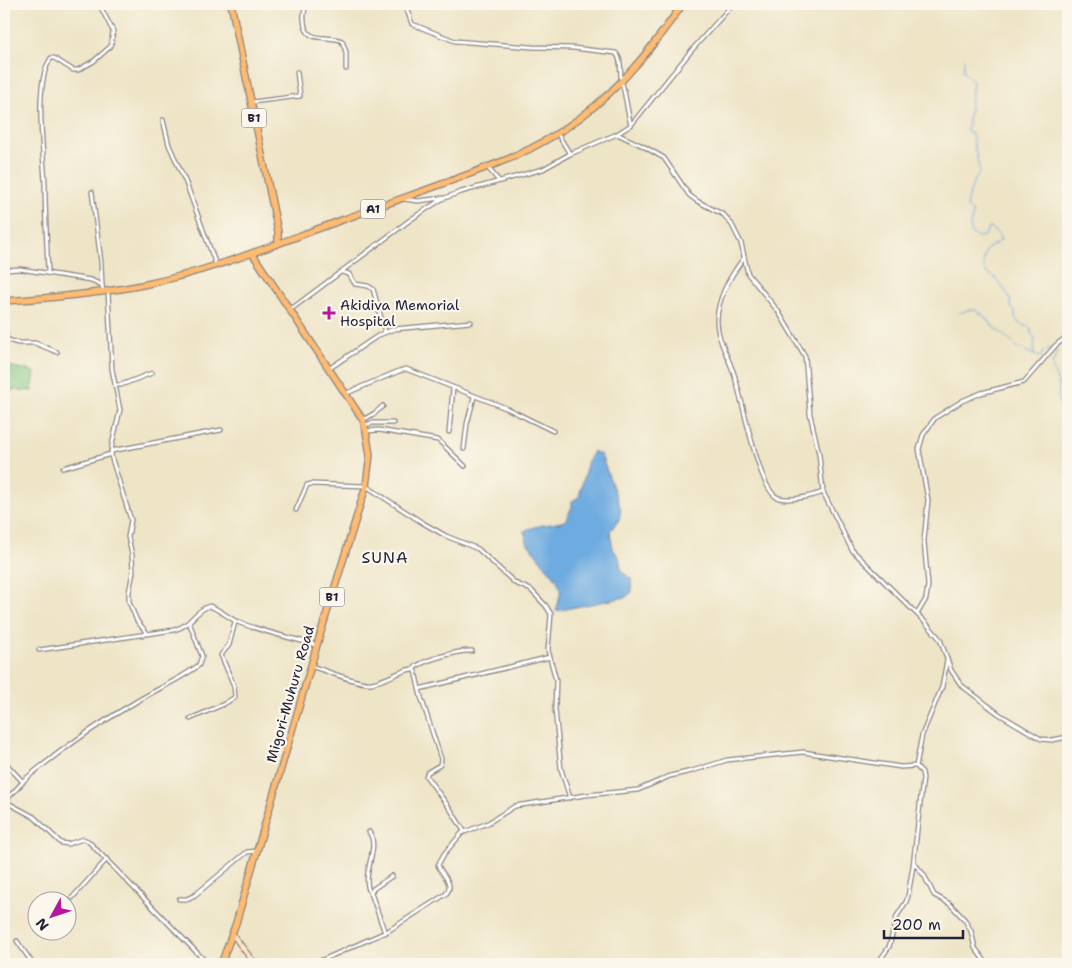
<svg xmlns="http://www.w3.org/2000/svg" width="1072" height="968" font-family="'Shantell Sans',sans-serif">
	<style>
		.green { fill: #87c982; stroke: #54765e }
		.water { fill: #6eabe0; stroke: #48668e }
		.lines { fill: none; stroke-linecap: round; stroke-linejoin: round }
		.stream { stroke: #6eabe0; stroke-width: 1 }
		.minor-casing { stroke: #888380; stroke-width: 5.5 }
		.secondary-casing { stroke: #888380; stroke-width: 7 }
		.trunk-casing { stroke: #888380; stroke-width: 8 }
		.minor { stroke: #fff; stroke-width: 3 }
		.secondary { stroke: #ffe4c6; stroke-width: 4.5 }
		.trunk { stroke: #febb71; stroke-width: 5.5 }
		.poi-dot { fill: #b5179e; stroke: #fbf7ec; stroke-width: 2 }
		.labels { text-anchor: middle; stroke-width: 4.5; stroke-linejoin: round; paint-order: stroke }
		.shield { fill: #fbf7ec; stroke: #636270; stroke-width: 1 }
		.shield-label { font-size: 12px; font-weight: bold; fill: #22223b }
		.poi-label { font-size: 14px; fill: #22223b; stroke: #fbf7ec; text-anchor: start }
		.street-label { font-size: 14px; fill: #22223b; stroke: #fbf7ec }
		.quarter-label { font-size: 16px; letter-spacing: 1px; fill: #22223b; stroke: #fbf7ec }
	</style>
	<rect width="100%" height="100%" fill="#fbf7ec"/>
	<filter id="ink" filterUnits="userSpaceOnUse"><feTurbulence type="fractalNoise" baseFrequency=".02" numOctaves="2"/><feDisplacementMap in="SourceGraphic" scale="10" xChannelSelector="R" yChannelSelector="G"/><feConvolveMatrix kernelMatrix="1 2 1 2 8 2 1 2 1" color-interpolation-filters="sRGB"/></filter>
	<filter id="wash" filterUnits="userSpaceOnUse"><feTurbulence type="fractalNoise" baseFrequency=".0096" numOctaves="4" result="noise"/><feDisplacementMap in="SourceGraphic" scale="20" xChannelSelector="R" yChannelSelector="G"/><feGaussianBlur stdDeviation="1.12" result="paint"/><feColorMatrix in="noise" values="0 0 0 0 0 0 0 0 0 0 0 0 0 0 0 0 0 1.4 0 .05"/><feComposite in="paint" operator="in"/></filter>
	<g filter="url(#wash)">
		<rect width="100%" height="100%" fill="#eee4c6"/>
		<polygon class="green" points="10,366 35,372 32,391 8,390"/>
		<path class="water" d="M593,451L601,455L621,509L619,520L610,531L613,549L619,557L622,572L631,579L632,592L626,597L556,611L561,590L557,580L528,544L524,531C537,524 551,525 565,521L572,507V501L579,497L588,460Z"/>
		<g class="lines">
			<g class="stream">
				<path d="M964,59L963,71L973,82L967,131L972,134L979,168L978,176L974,180L967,202V208L973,213L970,226L971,233L978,237L984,236L990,227L998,234L1001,240L986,250C984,257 981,266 987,273C989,275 992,275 994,277C1001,284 1012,297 1011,307L1015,312V318L1020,324L1031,328V334L1035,338L1034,355L1040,357L1044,351L1052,348L1057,352L1052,366L1059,386L1058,396L1061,411L1067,412L1068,414"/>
				<polyline points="960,313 968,310 975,310 983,315 992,325 1017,347 1034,355"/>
			</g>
		</g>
	</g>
	<g filter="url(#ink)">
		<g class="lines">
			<defs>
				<g id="minor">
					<path d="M306,4C305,9 303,15 304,20C305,45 328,34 342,41L346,52V69"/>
					<path d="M405,4L412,24L455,41L532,47L573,48L616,53C623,61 619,73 622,83C626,96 627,111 631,125"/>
					<polyline points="252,102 300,96 297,72"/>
					<polyline points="163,120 169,145 186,183 216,265"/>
					<polyline points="557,133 570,154 617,134 631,125 691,51 733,4"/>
					<polyline points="617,134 643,146 664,158 689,195 697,201 724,215 732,225 741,243 748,274 778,311 805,356 810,414 819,454 823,492 852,550 926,623 940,639 951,670 961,685 999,714 1041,739 1052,740 1068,737"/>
					<polyline points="488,168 499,181"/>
					<polyline points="92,192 101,262 102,285"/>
					<polyline points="404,199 418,201 442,198"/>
					<path d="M744,258C730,276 718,296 717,320C717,339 728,356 734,374C743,403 748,433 758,462C761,472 767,489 775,496C784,503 813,496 823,492"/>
					<polyline points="4,270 20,269 91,280 102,285 103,291"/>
					<polyline points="342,272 349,274 355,284 368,286 373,289 385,332"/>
					<path d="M48,273C47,244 45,214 45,184C44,153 33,84 51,58H54L73,70H78L94,61L111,46L113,31L99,4"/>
					<polyline points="108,291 112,369 120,410 112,445 111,456 131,520 128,537 132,555 133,572 129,592 129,602 137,621 147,633"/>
					<polyline points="290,310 410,220 442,199 461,192 543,169 570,154"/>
					<polyline points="4,318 6,337 8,340 18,343 35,343 57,352"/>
					<polyline points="330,368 379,335 394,329 471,322"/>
					<polyline points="115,385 121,385 152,373"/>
					<polyline points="347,393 399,371 406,369 506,408 553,431"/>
					<polyline points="363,420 375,413 383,406"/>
					<polyline points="365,425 372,423 393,423"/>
					<polyline points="366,431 379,430 438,440 465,466"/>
					<polyline points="449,432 453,388"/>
					<polyline points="464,449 467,424 474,397"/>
					<polyline points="111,451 221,430"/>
					<polyline points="63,468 111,454"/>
					<polyline points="296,510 307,485 311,484 366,486 423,523 446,536 478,549 515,583 531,590 546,606 551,614 548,650 556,680 555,709 561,769 570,798"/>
					<polyline points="917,614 926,599 928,585 924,541 928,500 919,449 923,435 935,418 962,401 981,393 1024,382 1056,345 1068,336"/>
					<path d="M39,650L174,630C192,625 194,611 209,606C220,609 229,619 240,623C265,632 291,638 316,645"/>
					<path d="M311,666C324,670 360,685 371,683C386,681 398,671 412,669L415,671L421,697L441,759L440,765L428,772L426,776L451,810L464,831"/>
					<path d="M413,669C422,660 460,650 472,651"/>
					<polyline points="419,689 550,657"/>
					<polyline points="190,719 224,704 235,697 234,686 221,655 229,645 235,622"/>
					<polyline points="4,758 9,767 23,782 8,798 8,803 34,817 61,843 68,844 83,839 88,841 208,964"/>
					<polyline points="916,766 922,735 942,687 947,660"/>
					<path d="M23,781C59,751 99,723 139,700C159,688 181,679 199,665L202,656L189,622"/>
					<path d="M369,832C381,848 360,873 370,893"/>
					<polyline points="914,863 924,875 934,895 950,904 965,920 971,931 975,948 987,964"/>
					<polyline points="72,898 107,859"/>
					<polyline points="179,899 187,899 195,895 247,852 257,851"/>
					<polyline points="385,933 371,893 373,889 392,876"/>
					<polyline points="17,941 33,964"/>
					<polyline points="252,960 265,964"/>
					<path d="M306,964L320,961L388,931L446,894C455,883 442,876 438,865L444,854L462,833L488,823L515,806L586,795L638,790L670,776L692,771L727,760L803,752L901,767L916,766"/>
					<polyline points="877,964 889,947 897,916 906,902 908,896 913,866 923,778 922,772 916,766"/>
				</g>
				<polyline id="secondary" points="233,935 255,964"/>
				<g id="trunk">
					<polyline points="231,4 278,232 278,243"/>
					<path d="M4,301C52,298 100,294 147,284C214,270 278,243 342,220C399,199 457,180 513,157C560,136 603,104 636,65C653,46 668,24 683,4"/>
					<polyline points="221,964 236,923 317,645 366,486 370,455 366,431 363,420 252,253"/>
				</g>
			</defs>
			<use href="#minor" class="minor-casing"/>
			<use href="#secondary" class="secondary-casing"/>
			<use href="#trunk" class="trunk-casing"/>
			<use href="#minor" class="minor"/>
			<use href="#secondary" class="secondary"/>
			<use href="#trunk" class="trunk"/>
		</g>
	</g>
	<path class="poi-dot" d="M326.5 305.5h5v5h5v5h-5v5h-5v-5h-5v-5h5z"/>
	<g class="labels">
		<g class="shield">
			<rect x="241.5" y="108.5" width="25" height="19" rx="4"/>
			<rect x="360.5" y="199.5" width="25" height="19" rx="4"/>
			<rect x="319.5" y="587.5" width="25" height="19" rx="4"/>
		</g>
		<g class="shield-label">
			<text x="254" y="122">B1</text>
			<text x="373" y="213">A1</text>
			<text x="332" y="601">B1</text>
		</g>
		<g class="poi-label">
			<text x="340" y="310">Akidiva Memorial<tspan x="340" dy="16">Hospital</tspan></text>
		</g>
		<g class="street-label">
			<text transform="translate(290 694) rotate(-74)" y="5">Migori-Muhuru Road</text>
		</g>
		<g class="quarter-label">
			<text x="385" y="563">SUNA</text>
		</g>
	</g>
	<rect width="1072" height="968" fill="none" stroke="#fbf7ec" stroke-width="20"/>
	<g transform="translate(52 916) rotate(230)"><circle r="24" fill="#fbf7ec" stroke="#a4a2a5"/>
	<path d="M0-4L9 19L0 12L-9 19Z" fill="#b5179e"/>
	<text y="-8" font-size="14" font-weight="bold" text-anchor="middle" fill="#22223b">N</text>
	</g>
	<path d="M884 930v8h79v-8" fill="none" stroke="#22223b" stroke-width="2.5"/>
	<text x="892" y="930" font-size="15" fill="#22223b" stroke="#fbf7ec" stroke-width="4" paint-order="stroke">200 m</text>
</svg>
